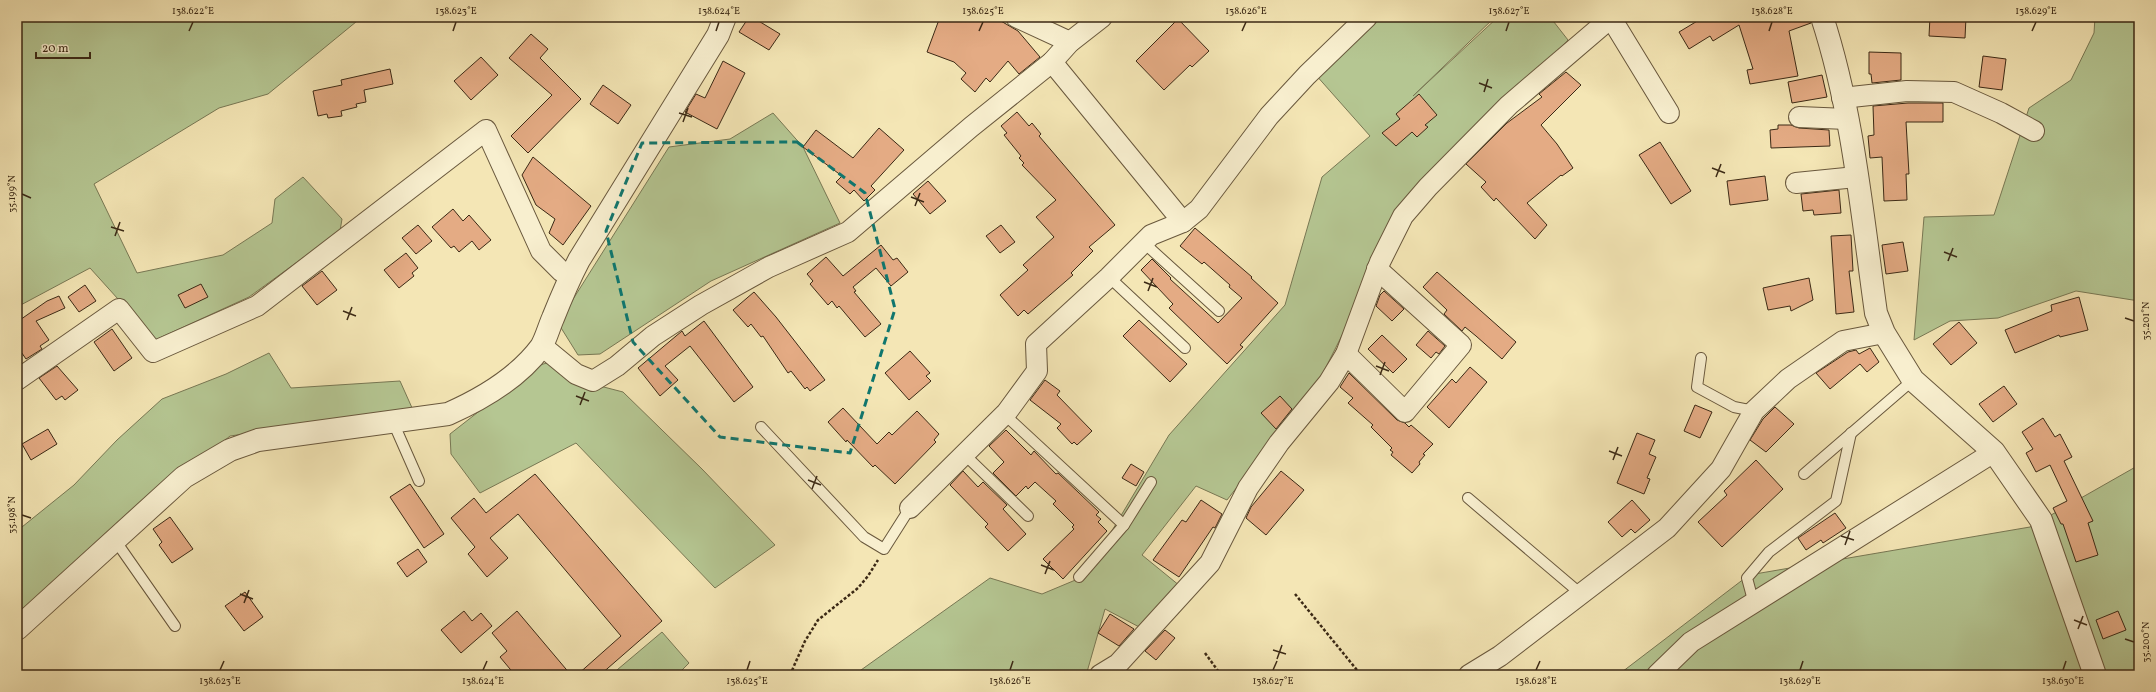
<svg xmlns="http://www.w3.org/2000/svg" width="2156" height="692" font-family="Vollkorn,serif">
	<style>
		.green { fill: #b5c692; stroke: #787854 }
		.building { fill: #e4ab84; stroke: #3b2915 }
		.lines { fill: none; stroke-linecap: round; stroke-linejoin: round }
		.service-casing { stroke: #69583d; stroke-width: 12 }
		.minor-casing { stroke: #69583d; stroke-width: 22 }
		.tertiary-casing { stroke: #69583d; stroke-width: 24 }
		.path { stroke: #3b2915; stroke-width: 2.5; stroke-dasharray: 3 2; stroke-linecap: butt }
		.service { stroke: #f8efcf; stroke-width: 10 }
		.minor { stroke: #f8efcf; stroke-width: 20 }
		.tertiary { stroke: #f8efcf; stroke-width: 22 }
		.marked { fill: none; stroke: #0f766e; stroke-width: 3; stroke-dasharray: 8 5; stroke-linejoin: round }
		.ticks { fill: none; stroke: #3b2915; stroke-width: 1.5 }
		.neatline { fill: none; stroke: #3b2915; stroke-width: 1.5 }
		.ticks-label { font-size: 10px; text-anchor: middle; fill: #3b2915 }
	</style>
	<rect width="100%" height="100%" fill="#f4e6b5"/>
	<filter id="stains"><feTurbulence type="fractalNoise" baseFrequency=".005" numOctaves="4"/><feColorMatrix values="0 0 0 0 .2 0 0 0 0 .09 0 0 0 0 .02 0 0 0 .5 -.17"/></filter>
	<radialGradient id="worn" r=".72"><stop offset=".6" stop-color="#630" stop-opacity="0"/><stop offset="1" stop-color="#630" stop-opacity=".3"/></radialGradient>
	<g class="green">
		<polygon points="17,17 362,17 268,94 219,108 94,184 137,273 223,255 272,223 275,199 303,177 342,219 340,231 249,297 155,340 90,268 17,307"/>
		<polygon points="1375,17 1495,17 1413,96 1498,17 1550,17 1568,40 1391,238 1323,373 1297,410 1227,500 1196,486 1142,555 1180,586 1143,629 1105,609 1087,672 1081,675 854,675 990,578 1042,594 1085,576 1169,435 1285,305 1322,177 1370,136 1315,74"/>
		<polygon points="2095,17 2139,17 2139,301 2076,291 1998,318 1950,321 1914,340 1924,217 1994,215 2029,108 2071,80 2094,33"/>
		<polygon points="773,113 803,147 840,223 711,281 600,354 578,355 558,323 669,147 730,139"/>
		<polygon points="269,353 291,388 400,381 413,410 230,436 51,585 17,617 17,531 74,485 117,440 162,399 226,374"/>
		<polygon points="553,361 573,379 623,392 702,469 775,545 715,588 576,443 480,493 451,454 450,434 537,366"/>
		<polygon points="2139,465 2139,675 1618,675 1749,575 2030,527"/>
		<polygon points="662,632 689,663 677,675 611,675"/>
	</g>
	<g class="building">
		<polygon points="749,17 752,17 780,34 769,50 739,32"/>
		<polygon points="940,17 994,17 1018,31 1040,57 1019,74 1008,61 990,82 986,78 975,92 961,79 966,73 954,62 927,52"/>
		<polygon points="1704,17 1810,17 1811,23 1789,31 1798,76 1750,84 1747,70 1753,69 1739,25 1713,41 1710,36 1689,49 1679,32"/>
		<polygon points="1930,17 1966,17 1965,38 1929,36"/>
		<polygon points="1178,19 1209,51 1192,67 1190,65 1164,90 1136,61"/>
		<polygon points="531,34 548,49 540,58 581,99 528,153 511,136 552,95 509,58"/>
		<polygon points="1869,52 1901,53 1901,80 1872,83 1871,74 1869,74"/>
		<polygon points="1983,56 2006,59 2002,90 1979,87"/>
		<polygon points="481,57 498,75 471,100 454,81"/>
		<polygon points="723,61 745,73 717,129 685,112 696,94 705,98"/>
		<polygon points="390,69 393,84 364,90 366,102 356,104 357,107 341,111 342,116 328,118 327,114 318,116 313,91 342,85 341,80"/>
		<polygon points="1566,72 1581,85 1541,125 1557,144 1573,168 1562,176 1561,175 1527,203 1547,225 1535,239 1496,198 1494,201 1481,187 1486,182 1466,164 1507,123 1542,97 1539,94"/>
		<polygon points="1822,75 1827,97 1792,103 1788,82"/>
		<polygon points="603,85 631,105 618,124 590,104"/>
		<polygon points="1419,94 1437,115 1425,125 1428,127 1417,137 1412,132 1396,146 1382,133 1400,119 1396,114"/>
		<polygon points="1908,103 1943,103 1943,122 1906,122 1909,174 1906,174 1907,200 1884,201 1882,157 1870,158 1868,136 1874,135 1873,106"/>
		<polygon points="1017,112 1029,126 1032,123 1041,134 1039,136 1115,225 1089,247 1093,251 1071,273 1073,275 1028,314 1024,310 1018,316 1000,295 1028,270 1023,265 1054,237 1036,217 1056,200 1022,165 1024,163 1019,158 1021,156 1004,135 1007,133 1001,126"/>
		<polygon points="1778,125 1791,125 1799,128 1829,130 1830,146 1771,148 1770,130 1778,129"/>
		<polygon points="879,128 904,150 871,186 875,190 864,201 854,190 850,194 836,182 842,176 803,147 816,130 853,158"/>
		<polygon points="1660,142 1691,191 1671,204 1639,155"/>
		<polygon points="533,157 591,206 563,245 549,233 555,219 536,205 522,175"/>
		<polygon points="1765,176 1768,200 1730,205 1727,181"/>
		<polygon points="928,181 946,201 930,214 913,194"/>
		<polygon points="1839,190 1841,213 1814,215 1813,210 1803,211 1801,194"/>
		<polygon points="453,209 463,221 469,215 491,240 479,250 472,241 459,252 454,246 451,248 432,227"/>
		<polygon points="418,225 432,241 416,254 402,238"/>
		<polygon points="1001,225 1015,242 1000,253 986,236"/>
		<polygon points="1195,228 1252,277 1251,278 1278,303 1240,345 1243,347 1227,364 1169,308 1173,304 1141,270 1152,259 1171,278 1170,279 1218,323 1242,298 1229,287 1230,285 1204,262 1202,264 1180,246"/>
		<polygon points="1851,235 1853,271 1849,271 1854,312 1836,314 1831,236"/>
		<polygon points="1903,242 1908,271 1886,274 1882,245"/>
		<polygon points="881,245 893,260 897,258 908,272 891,286 876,268 853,287 856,291 854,292 881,324 865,337 839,306 837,308 832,301 828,305 810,284 813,281 807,274 826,257 843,276"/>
		<polygon points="406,253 418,268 412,273 414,276 399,288 384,270"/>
		<polygon points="322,271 337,290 317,305 302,286"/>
		<polygon points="1437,272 1516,342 1502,359 1476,336 1465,327 1462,331 1444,314 1447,310 1423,287"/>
		<polygon points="1809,278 1813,300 1791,311 1790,306 1768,310 1763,288"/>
		<polygon points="201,284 208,297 185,308 178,295"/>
		<polygon points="85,285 96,301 79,312 68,297"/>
		<polygon points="1384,291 1404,309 1392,321 1376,306 1380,295"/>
		<polygon points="754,292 776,317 825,380 810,391 807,387 805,389 791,371 788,373 763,336 761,337 751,324 748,327 733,310"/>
		<polygon points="59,296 65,308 36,321 49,340 40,346 42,349 26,359 17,346 17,322 47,301"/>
		<polygon points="2079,297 2088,330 2060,337 2059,335 2015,353 2005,330 2052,311 2051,305"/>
		<polygon points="1139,320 1187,364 1170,382 1123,336"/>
		<polygon points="704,321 753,387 734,402 690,346 665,366 678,380 660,396 638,368 682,331 685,336"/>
		<polygon points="1959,322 1977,343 1951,365 1933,344"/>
		<polygon points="112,329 132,358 114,371 94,342"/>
		<polygon points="1428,331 1445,346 1439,354 1436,352 1431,358 1416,345"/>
		<polygon points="1382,335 1407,359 1393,373 1368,349"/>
		<polygon points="1870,348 1879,362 1867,372 1860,364 1830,389 1816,373 1848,352 1856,350 1859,354"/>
		<polygon points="910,351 930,373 926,376 931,381 909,400 885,373"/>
		<polygon points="57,366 78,390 65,400 62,396 56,400 39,378"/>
		<polygon points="1470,367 1487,382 1449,428 1427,407 1452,379 1456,383"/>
		<polygon points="1349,373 1397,420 1405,423 1409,427 1411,425 1433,444 1423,454 1425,455 1419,462 1420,464 1412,473 1391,455 1393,452 1390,450 1392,448 1371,427 1373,425 1348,403 1353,398 1340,387"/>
		<polygon points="1045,380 1060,391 1057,395 1092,431 1077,445 1074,442 1072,444 1057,428 1061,424 1030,400"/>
		<polygon points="2004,386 2017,404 1993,422 1979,404"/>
		<polygon points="1280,396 1292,409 1276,429 1261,413"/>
		<polygon points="1695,405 1712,412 1700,438 1684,431"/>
		<polygon points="1775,407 1794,424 1766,452 1750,440 1763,419"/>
		<polygon points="843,408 877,444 889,432 892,435 917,411 939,434 934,440 936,442 895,484 875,465 873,467 847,440 846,442 828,422"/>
		<polygon points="2043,418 2055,437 2060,434 2072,457 2064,461 2093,521 2088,523 2098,555 2076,562 2063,524 2061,524 2053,508 2067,501 2050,465 2036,472 2026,453 2033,449 2022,432"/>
		<polygon points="48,429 57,444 31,460 22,444"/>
		<polygon points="1006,430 1031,455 1034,451 1056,474 1058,473 1099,512 1096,515 1101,519 1098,522 1107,531 1063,579 1043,559 1074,529 1072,527 1074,525 1053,504 1056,501 1035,482 1028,489 1026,486 1016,496 993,473 1004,462 989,446"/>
		<polygon points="1637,433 1655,440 1649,454 1656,457 1647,478 1650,479 1644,494 1617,483"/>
		<polygon points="1756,460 1783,489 1722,547 1698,522 1727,495 1724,491"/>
		<polygon points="1131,464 1144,472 1136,486 1122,478"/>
		<polygon points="963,471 978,487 983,482 1007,505 1003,509 1026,534 1008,551 985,527 988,524 950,485"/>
		<polygon points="1281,471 1304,490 1266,535 1246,518 1251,507"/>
		<polygon points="535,474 662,621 600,675 577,675 621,636 518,514 490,538 508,558 487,577 468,554 475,547 451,518 474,498 486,513"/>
		<polygon points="410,484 444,534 424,548 390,497"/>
		<polygon points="1201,500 1222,514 1215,528 1213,527 1179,577 1153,560 1182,520 1186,522"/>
		<polygon points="1632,500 1650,520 1635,533 1631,529 1622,537 1608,522"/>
		<polygon points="1835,513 1846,528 1823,543 1821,540 1806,550 1798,538"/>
		<polygon points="170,517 193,549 172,563 159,545 162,542 153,529"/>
		<polygon points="418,549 427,562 407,577 397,563"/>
		<polygon points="245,592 263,617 244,631 225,606"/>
		<polygon points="464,611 472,621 481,613 492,626 461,653 441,630"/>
		<polygon points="517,611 571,675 515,675 500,657 507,651 492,633"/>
		<polygon points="2118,611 2126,630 2103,639 2096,620"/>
		<polygon points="1110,614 1134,629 1119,646 1098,633"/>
		<polygon points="1165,630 1175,638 1156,660 1145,651"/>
	</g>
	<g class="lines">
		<defs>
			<g id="service">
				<polyline points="1144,243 1219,311"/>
				<polyline points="1109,277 1185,348"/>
				<polyline points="1701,358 1697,387 1734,407 1754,411"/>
				<polyline points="1004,414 1124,525"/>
				<polyline points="393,422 419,481"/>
				<polyline points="761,427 864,537 884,549 910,508"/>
				<polyline points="964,454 1028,516"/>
				<polyline points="1804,474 1913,380"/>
				<polyline points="1468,498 1581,594"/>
				<polyline points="115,540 175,626"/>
				<polyline points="1079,577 1124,525 1151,482"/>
				<polyline points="1754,604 1747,578 1769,552 1836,501 1851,433"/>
			</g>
			<g id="minor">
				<polyline points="1016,17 1070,42"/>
				<polyline points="1611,18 1669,113"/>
				<polyline points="1052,62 1183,222"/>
				<polyline points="1842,98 1907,91 1954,92 2001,113 2034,131"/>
				<polyline points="1799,117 1847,119"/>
				<polyline points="1796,183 1856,177"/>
				<polyline points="542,346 576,374 593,381 617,366 653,336 701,305 769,267 848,232 971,127 1052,62 1070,42 1102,17"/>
				<polyline points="1346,354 1405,412 1461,345 1377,269"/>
				<polyline points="17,380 119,309 153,352 257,306 486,130 541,251 561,271 570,277"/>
				<polyline points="910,508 1007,412 1037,371 1036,344 1109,277 1151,235 1183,222 1199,209 1269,116 1307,75 1367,17"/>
				<polyline points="1100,675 1118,664 1210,563 1248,488 1279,443 1329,382 1346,354 1380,262 1403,216 1428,187 1509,105 1612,17"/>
				<polyline points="1469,675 1500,656 1667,528 1721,469 1754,411 1788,379 1843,341 1884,333"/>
				<polyline points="1657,675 1691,642 1994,452"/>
			</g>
			<g id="tertiary">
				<path d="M1822,17C1853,112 1862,214 1876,313L1884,333L1913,380L1994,452L2041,520L2095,675"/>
				<path d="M17,629L184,477L230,450L258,440L448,414C482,399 518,378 541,347C546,339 549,327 553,318C561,298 569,279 579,260L718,35L725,17"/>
			</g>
		</defs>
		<use href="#service" class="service-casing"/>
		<use href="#minor" class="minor-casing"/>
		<use href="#tertiary" class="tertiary-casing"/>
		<g class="path">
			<polyline points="1295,594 1361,675"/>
			<polyline points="1205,653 1221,675"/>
			<polyline points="790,675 805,641 818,620 858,588 868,576 878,560"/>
		</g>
		<use href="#service" class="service"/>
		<use href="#minor" class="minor"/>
		<use href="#tertiary" class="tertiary"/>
	</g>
	<path class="marked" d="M797,142L865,193L895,309L850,453L720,437L633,342L606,231L642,143Z"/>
	<path class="ticks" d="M189,31L193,22M453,31L456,22M716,31L719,22M979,31L983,22M1242,31L1246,22M1506,31L1509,22M1769,31L1772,22M2032,31L2036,22M1479,83L1492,88M1484,92L1488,79M679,113L692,117M683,122L688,108M1712,168L1725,173M1716,177L1721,164M22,194L31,198M911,197L924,202M915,206L920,193M111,227L124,231M115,236L120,222M1944,252L1957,257M1948,261L1953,248M1144,282L1157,287M1148,291L1153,278M343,311L356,316M2125,318L2134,321M347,320L352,307M1376,366L1389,371M1380,375L1385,362M576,396L589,401M580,405L585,392M1609,451L1622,456M1613,460L1618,447M808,480L821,485M812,489L817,476M22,515L31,518M1841,536L1854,540M1845,545L1850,531M1041,565L1054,570M1045,574L1050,561M240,594L253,599M244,603L249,590M2074,620L2087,625M2078,629L2083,616M2125,639L2134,642M1273,650L1286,654M1277,659L1282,645M220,670L224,661M483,670L487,661M747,670L750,661M1010,670L1013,661M1273,670L1277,661M1536,670L1540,661M1800,670L1803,661M2063,670L2066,661"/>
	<rect width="2156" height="692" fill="none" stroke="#f4e6b5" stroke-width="44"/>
	<path d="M36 52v6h54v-6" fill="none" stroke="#3b2915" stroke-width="2"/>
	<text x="42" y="52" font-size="12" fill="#3b2915" stroke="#f8efcf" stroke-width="3" paint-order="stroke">20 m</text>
	<rect x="22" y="22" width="2112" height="648" class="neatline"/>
	<g class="ticks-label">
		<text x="193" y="14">138.622°E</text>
		<text x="456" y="14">138.623°E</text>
		<text x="719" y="14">138.624°E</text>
		<text x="983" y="14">138.625°E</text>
		<text x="1246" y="14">138.626°E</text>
		<text x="1509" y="14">138.627°E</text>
		<text x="1772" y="14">138.628°E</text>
		<text x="2036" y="14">138.629°E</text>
		<text transform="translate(11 194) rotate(-90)" y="4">35.199°N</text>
		<text transform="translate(2145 321) rotate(-90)" y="4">35.201°N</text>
		<text transform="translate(11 515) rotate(-90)" y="4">35.198°N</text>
		<text transform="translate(2145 642) rotate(-90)" y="4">35.200°N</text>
		<text x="220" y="684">138.623°E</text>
		<text x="483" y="684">138.624°E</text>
		<text x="747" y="684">138.625°E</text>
		<text x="1010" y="684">138.626°E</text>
		<text x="1273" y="684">138.627°E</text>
		<text x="1536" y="684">138.628°E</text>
		<text x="1800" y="684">138.629°E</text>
		<text x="2063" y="684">138.630°E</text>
	</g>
	<rect width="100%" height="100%" filter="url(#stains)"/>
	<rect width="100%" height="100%" fill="url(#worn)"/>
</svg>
